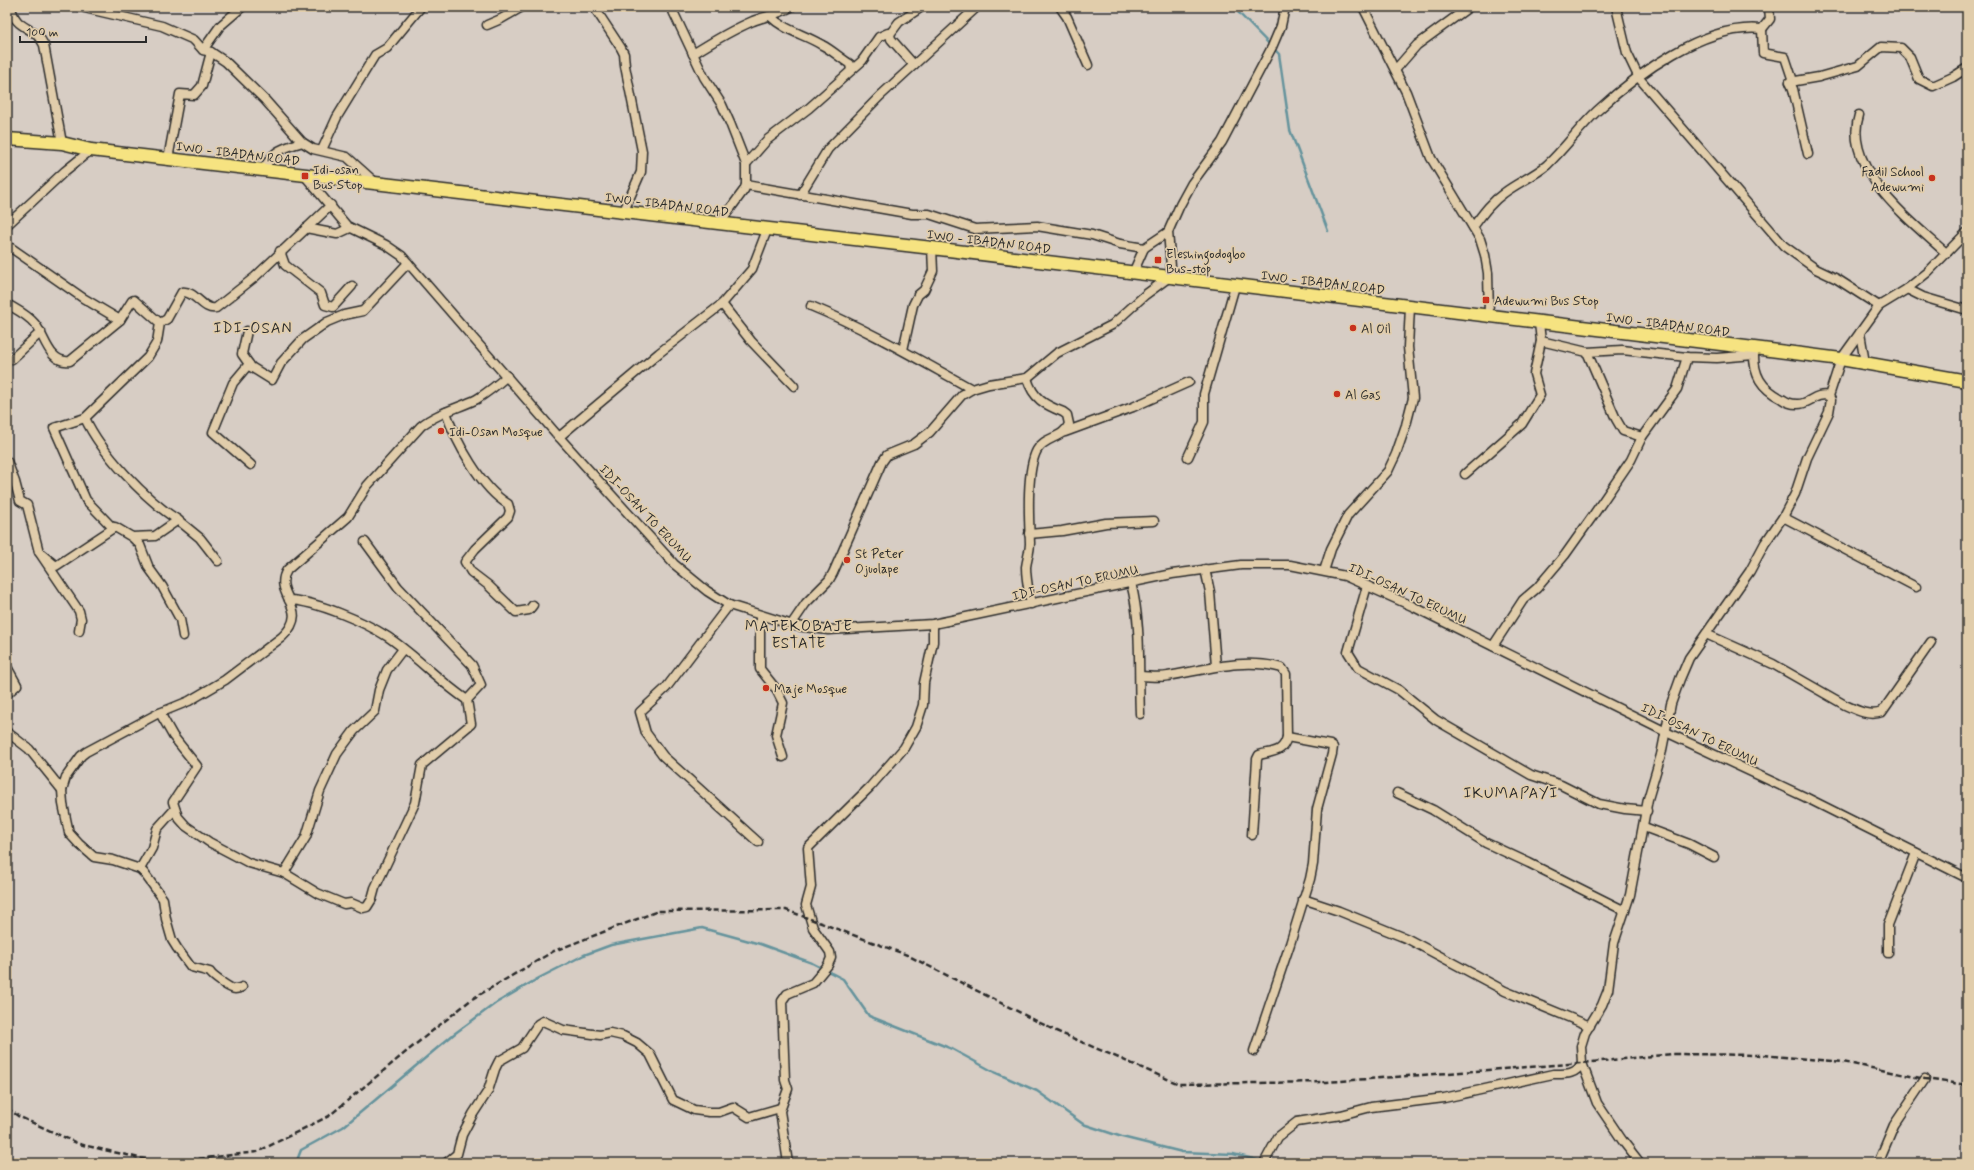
<svg xmlns="http://www.w3.org/2000/svg" width="1974" height="1170" font-family="Mynerve,sans-serif">
	<style>
		.lines { fill: none; stroke-linecap: round; stroke-linejoin: round }
		.stream { stroke: #65939c; stroke-width: 2.5 }
		.street-casing { stroke: #2b2b2b; stroke-width: 11 }
		.primary-casing { stroke: #2b2b2b; stroke-width: 15 }
		.street { stroke: #e1cdab; stroke-width: 8 }
		.primary { stroke: #f6e381; stroke-width: 12 }
		.rail { stroke: #2b2b2b; stroke-width: 2.5; stroke-dasharray: 6 3; stroke-linecap: butt }
		.poi-dot { fill: #c8321e; stroke: #e1cdab; stroke-width: 1.5 }
		.labels { text-anchor: middle; stroke-width: 3.5; stroke-linejoin: round; paint-order: stroke }
		.street-label { font-size: 13px; fill: #2b2b2b; stroke: #e1cdab }
		.poi-label { font-size: 13px; fill: #2b2b2b; stroke: #e1cdab; text-anchor: start }
		.quarter-label { font-size: 15px; letter-spacing: 1px; fill: #2b2b2b; stroke: #e1cdab }
	</style>
	<rect width="100%" height="100%" fill="#d7cdc4"/>
	<filter id="ink" filterUnits="userSpaceOnUse"><feTurbulence type="fractalNoise" baseFrequency=".025" numOctaves="2"/><feDisplacementMap in="SourceGraphic" scale="8" xChannelSelector="R" yChannelSelector="G"/><feConvolveMatrix kernelMatrix="1 2 1 2 8 2 1 2 1" color-interpolation-filters="sRGB"/></filter>
	<g filter="url(#ink)">
		<g class="lines">
			<g class="stream">
				<polyline points="1233,7 1279,54 1290,130 1328,231"/>
				<polyline points="296,1163 301,1150 343,1127 454,1034 496,1003 539,978 584,955 611,945 702,928 760,944 812,963 843,979 869,1016 952,1049 994,1072 1037,1091 1083,1124 1122,1137 1182,1152 1233,1154 1270,1163"/>
			</g>
			<defs>
				<g id="street">
					<path d="M11,7C15,31 35,25 44,45L62,143"/>
					<polyline points="80,7 162,26 194,40 203,50 211,52 226,62 265,100 302,142 313,149 347,157 376,183"/>
					<polyline points="594,7 621,48 624,54 625,66 642,151 641,172 623,213"/>
					<polyline points="671,7 704,77 722,105 730,123 746,164 746,185 744,190 719,224"/>
					<polyline points="1060,7 1067,17 1088,65"/>
					<polyline points="1363,7 1406,92 1431,158 1480,239 1485,255 1488,273 1489,316"/>
					<polyline points="1616,7 1627,53 1639,78 1784,246 1816,269 1837,279 1879,306"/>
					<path d="M770,16C785,31 804,34 822,45C832,50 840,58 850,64L851,70"/>
					<polyline points="487,25 501,19 522,7"/>
					<polyline points="1762,29 1763,53 1785,57 1793,81 1790,82 1793,89 1808,154"/>
					<polyline points="203,50 220,26 242,7"/>
					<path d="M693,54C712,42 732,30 753,21C766,16 779,14 791,7"/>
					<polyline points="914,65 891,39 890,34 899,22 922,7"/>
					<polyline points="1396,69 1417,45 1469,7"/>
					<polyline points="1790,82 1819,77 1858,66 1881,47 1901,48 1910,57 1919,79 1933,86 1953,77 1967,68"/>
					<path d="M1859,115C1842,169 1911,221 1946,253"/>
					<polyline points="322,150 337,117 375,55 387,48 420,8"/>
					<polyline points="168,159 180,94 194,95 202,86 211,52"/>
					<polyline points="746,164 767,140 809,108 862,61 879,37 888,33 890,34"/>
					<path d="M263,170C275,149 279,150 302,142"/>
					<polyline points="305,176 347,226 386,245 402,256 559,437 674,564 707,591 729,605 796,626 828,630 933,624 1172,574 1241,565 1290,565 1345,576 1412,606 1666,732 1805,797 1967,878"/>
					<polyline points="746,185 912,214 929,214 975,229 1037,226 1092,235 1120,244 1144,248"/>
					<polyline points="800,195 828,149 880,96 977,7"/>
					<polyline points="7,225 65,171 91,150"/>
					<path d="M1473,227C1482,215 1491,202 1504,193C1517,183 1534,176 1547,165C1565,148 1579,128 1597,111C1637,74 1705,23 1762,29L1770,19L1769,7"/>
					<polyline points="306,228 337,234 350,228"/>
					<polyline points="7,245 83,298 120,320"/>
					<polyline points="280,251 285,265 321,293 325,305 333,307 352,286"/>
					<polyline points="1133,273 1144,248 1168,232"/>
					<polyline points="1172,278 1168,232 1180,205 1192,183 1222,142 1272,47 1281,26 1285,7"/>
					<polyline points="1907,289 1923,297 1967,310"/>
					<path d="M7,304C17,310 28,315 35,324C45,336 49,364 70,361L120,320L132,301L134,300L160,323"/>
					<polyline points="722,304 751,341 794,386"/>
					<path d="M811,306C867,329 919,360 972,389"/>
					<polyline points="247,331 242,354 251,367 272,380 281,363 303,339 327,322 344,315 363,311 408,263"/>
					<polyline points="1860,333 1865,363"/>
					<polyline points="1541,341 1587,352 1622,350 1687,357 1717,358 1754,355"/>
					<polyline points="903,350 913,305 918,295 924,290 933,271 932,248"/>
					<path d="M1754,351C1753,375 1761,388 1782,399C1786,402 1791,404 1797,404C1809,405 1815,392 1829,396"/>
					<polyline points="1587,352 1616,419 1623,431 1642,437"/>
					<polyline points="7,361 12,359 41,332"/>
					<polyline points="249,364 233,383 213,432 251,465"/>
					<path d="M1027,378C1033,399 1045,405 1063,412L1067,415L1069,424C1063,439 1045,436 1037,450C1026,470 1029,520 1030,543C1030,551 1027,559 1026,567C1026,580 1029,592 1031,604"/>
					<path d="M446,412C455,441 482,489 508,504L510,511L508,517L475,549L465,562L471,572L488,585L516,612L529,610L533,605"/>
					<polyline points="85,418 54,428 86,500 113,528"/>
					<polyline points="1065,432 1133,407 1189,382"/>
					<polyline points="559,437 659,353 722,304 752,269 767,230"/>
					<polyline points="1188,457 1204,422 1204,394 1235,286"/>
					<polyline points="7,461 15,482 20,501 27,505 39,552 79,611 81,619 79,631"/>
					<polyline points="1465,474 1522,424 1540,395 1534,374 1541,341 1539,323"/>
					<polyline points="1783,517 1916,587"/>
					<path d="M178,520C146,500 101,453 85,418L148,357L157,342L160,323L167,319L182,292C195,290 203,311 216,308L255,277L331,205"/>
					<polyline points="1029,534 1062,531 1106,523 1154,521"/>
					<polyline points="132,537 140,545 149,568 162,586 180,619 183,636"/>
					<polyline points="39,552 56,566 115,527 132,537 155,536 178,520 200,538 218,561"/>
					<polyline points="1205,569 1210,592 1216,666"/>
					<polyline points="1324,571 1331,549 1348,515 1388,471 1396,454 1406,425 1413,398 1408,347 1410,307"/>
					<path d="M1131,583C1142,625 1138,671 1140,714"/>
					<polyline points="1367,586 1348,652 1358,668 1399,690 1436,720 1531,775 1561,785 1599,804 1625,809 1647,811"/>
					<path d="M289,600C316,601 365,622 388,637C416,656 439,681 467,700L481,685L472,665L398,587L365,542"/>
					<polyline points="729,605 666,688 640,712 646,733 663,756 758,842"/>
					<polyline points="760,616 760,669 776,689 783,703 776,735 783,757"/>
					<polyline points="791,625 806,603 829,580 833,573 882,462 887,455 914,444 930,432 962,395 972,389 989,384 1027,378 1057,353 1112,325 1145,295 1168,278"/>
					<path d="M1706,634L1773,664L1845,705C1856,710 1870,717 1882,712L1931,642"/>
					<polyline points="1493,646 1523,600 1537,588 1565,555 1592,517 1631,460 1642,437 1677,389 1687,357"/>
					<polyline points="7,667 17,685 7,694"/>
					<path d="M1140,676C1149,676 1159,678 1168,676C1205,670 1244,657 1282,668L1286,674L1287,737C1283,753 1273,751 1259,755L1257,759L1252,835"/>
					<polyline points="160,713 173,736 197,766 173,802 178,817 186,826 209,842 249,863 284,873 317,893 344,904 351,903 363,908 367,907 372,899 375,888 415,803 422,765 471,724 467,700"/>
					<polyline points="7,732 29,749 62,790"/>
					<polyline points="1397,793 1433,810 1486,843 1529,863 1625,911"/>
					<polyline points="1644,827 1689,844 1714,857"/>
					<polyline points="140,869 152,848 157,829 175,809"/>
					<polyline points="284,873 306,837 320,791 337,754 354,731 375,711 379,690 387,670 403,649"/>
					<polyline points="1303,899 1339,911 1408,939 1505,991 1590,1026"/>
					<polyline points="1888,953 1888,925 1916,853"/>
					<path d="M242,987C241,988 236,989 235,989C230,989 212,976 210,972L191,967L177,948L172,940L166,919L163,899L144,873L140,869L113,860L94,857L79,844L69,833L63,804L62,790L66,777L81,756L86,752L157,714L189,701L225,680L282,637C313,608 271,595 287,570L348,517L367,486L421,426C437,413 459,408 477,399C488,392 497,385 507,376"/>
					<polyline points="1254,1051 1290,944 1310,879 1313,864 1317,809 1332,754 1333,747 1330,745 1287,737"/>
					<polyline points="446,1163 457,1154 462,1135 473,1114 488,1091 495,1069 499,1061 522,1048 538,1024 543,1021 563,1030 600,1035 610,1033 623,1036 637,1043 650,1054 673,1100 694,1110 709,1112 719,1112 733,1107 749,1117 780,1108"/>
					<polyline points="788,1163 780,1111 788,1089 785,1080 782,1001 787,994 813,983 828,965 831,958 830,952 813,928 806,905 811,887 808,848 870,787 904,748 916,727 923,705 924,683 933,642 933,624"/>
					<path d="M1264,1163L1278,1137L1297,1122L1341,1115L1371,1107L1444,1098L1553,1074C1565,1074 1576,1075 1582,1063"/>
					<polyline points="1640,1163 1622,1140 1597,1103 1582,1063 1581,1046 1585,1033 1602,1005 1608,990 1614,943 1630,895 1648,799 1661,755 1671,704 1680,679 1689,658 1750,571 1765,543 1783,517 1795,494 1807,458 1829,412 1831,400 1829,396 1841,359 1879,306 1907,289 1928,272 1967,232"/>
					<polyline points="1878,1163 1894,1125 1925,1079"/>
				</g>
				<polyline id="primary" points="7,139 62,143 91,150 263,170 932,248 1754,348 1841,359 1967,381"/>
			</defs>
			<use href="#street" class="street-casing"/>
			<use href="#primary" class="primary-casing"/>
			<use href="#street" class="street"/>
			<use href="#primary" class="primary"/>
			<g class="rail">
				<polyline points="7,1108 18,1116 79,1144 161,1163"/>
				<polyline points="163,1163 257,1152 329,1116 406,1052 472,999 554,951 658,911 786,910 907,955 1056,1031 1179,1084 1327,1082 1582,1063 1673,1054 1762,1055 1843,1062 1925,1079 1967,1085"/>
			</g>
		</g>
	</g>
	<g class="poi-dot">
		<rect x="301" y="172" width="8" height="8" rx="2"/>
		<circle cx="1932" cy="178" r="4"/>
		<rect x="1154" y="256" width="8" height="8" rx="2"/>
		<rect x="1482" y="296" width="8" height="8" rx="2"/>
		<circle cx="1353" cy="328" r="4"/>
		<circle cx="1337" cy="394" r="4"/>
		<circle cx="441" cy="431" r="4"/>
		<circle cx="847" cy="560" r="4"/>
		<circle cx="766" cy="688" r="4"/>
	</g>
	<g class="labels">
		<g class="street-label">
			<text transform="translate(238 153) rotate(7)" y="5">IWO - IBADAN ROAD</text>
			<text transform="translate(667 204) rotate(7)" y="5">IWO - IBADAN ROAD</text>
			<text transform="translate(989 241) rotate(7)" y="5">IWO - IBADAN ROAD</text>
			<text transform="translate(1323 282) rotate(7)" y="5">IWO - IBADAN ROAD</text>
			<text transform="translate(1668 324) rotate(7)" y="5">IWO - IBADAN ROAD</text>
			<text transform="translate(646 513) rotate(47)" y="5">IDI-OSAN TO ERUMU</text>
			<text transform="translate(1075 582) rotate(-12)" y="5">IDI-OSAN TO ERUMU</text>
			<text transform="translate(1408 593) rotate(25)" y="5">IDI-OSAN TO ERUMU</text>
			<text transform="translate(1700 734) rotate(26)" y="5">IDI-OSAN TO ERUMU</text>
		</g>
		<g class="poi-label">
			<text x="313" y="174">Idi-osan<tspan x="313" dy="15">Bus Stop</tspan></text>
			<text x="1924" y="176" text-anchor="end">Fadil School<tspan x="1924" dy="15">Adewumi</tspan></text>
			<text x="1166" y="258">Eleshingodogbo<tspan x="1166" dy="15">Bus-stop</tspan></text>
			<text x="1494" y="305">Adewumi Bus Stop</text>
			<text x="1361" y="333">Al Oil</text>
			<text x="1345" y="399">Al Gas</text>
			<text x="449" y="436">Idi-Osan Mosque</text>
			<text x="855" y="558">St Peter<tspan x="855" dy="15">Ojuolape</tspan></text>
			<text x="774" y="693">Maje Mosque</text>
		</g>
		<g class="quarter-label">
			<text x="253" y="333">IDI-OSAN</text>
			<text x="799" y="631">MAJEKOBAJE<tspan x="799" dy="17">ESTATE</tspan></text>
			<text x="1511" y="798">IKUMAPAYI</text>
		</g>
	</g>
	<rect width="1974" height="1170" fill="none" stroke="#e1cdab" stroke-width="24"/>
	<rect x="12" y="12" width="1950" height="1146" fill="none" stroke="#2b2b2b" stroke-width="1.5" filter="url(#ink)"/>
	<path d="M20 36v6h126v-6" fill="none" stroke="#2b2b2b" stroke-width="2"/>
	<text x="26" y="36" font-size="12" fill="#2b2b2b" stroke="#e1cdab" stroke-width="3" paint-order="stroke">100 m</text>
</svg>
